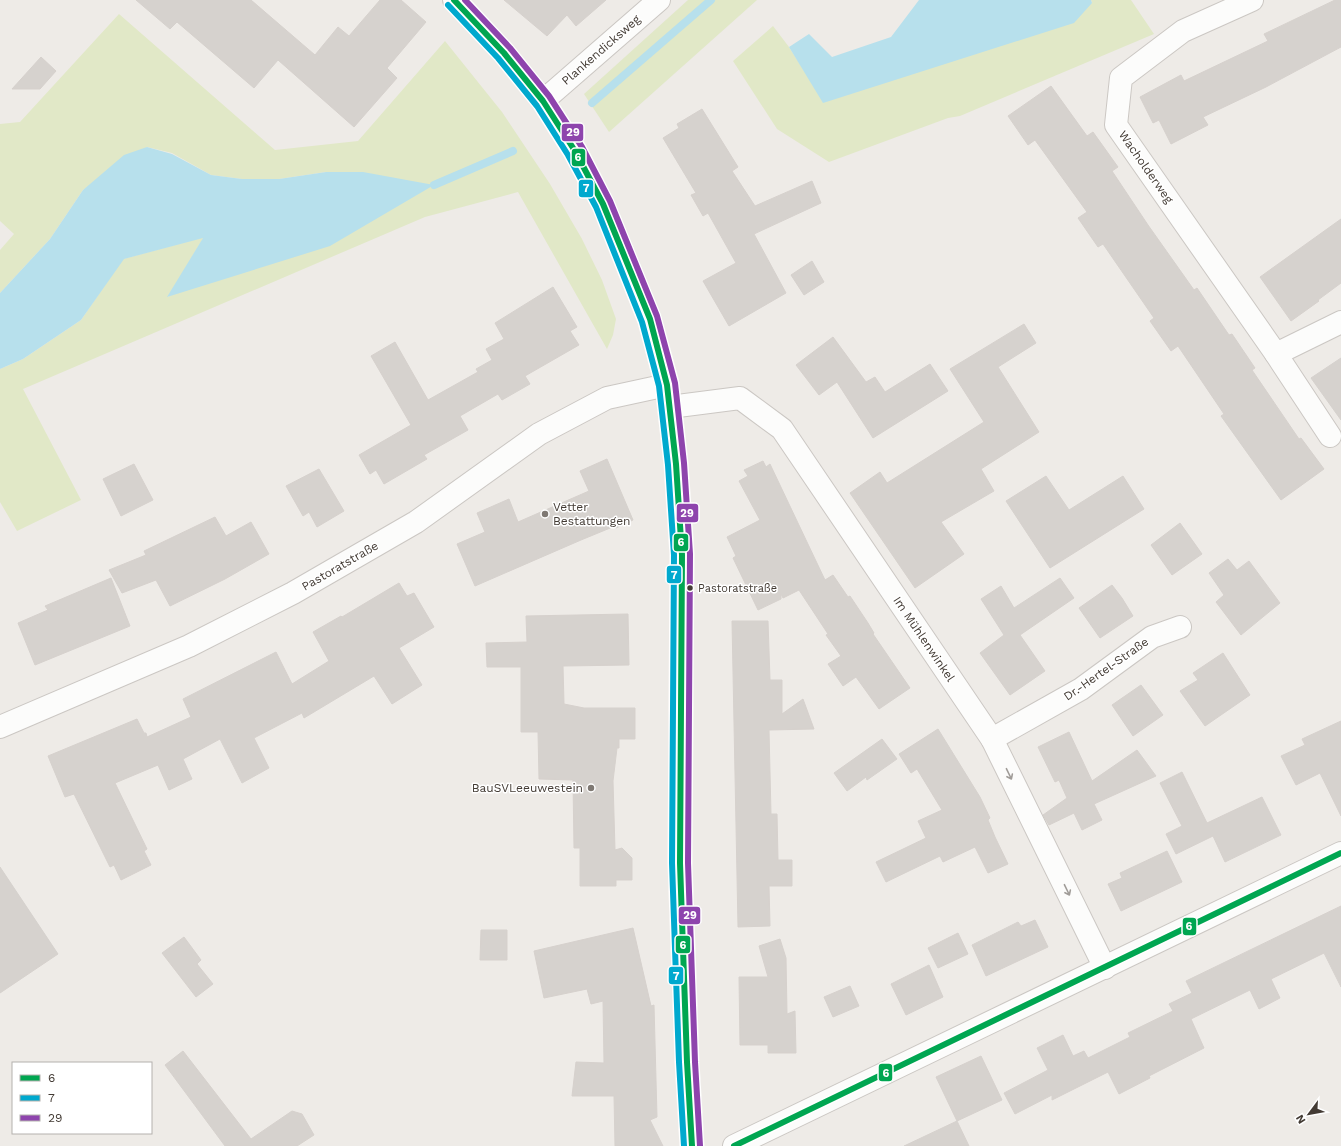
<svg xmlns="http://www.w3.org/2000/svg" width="1341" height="1146" font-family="'Work Sans',sans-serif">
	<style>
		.green { fill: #e1e8c7 }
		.water { fill: #b7e0ec }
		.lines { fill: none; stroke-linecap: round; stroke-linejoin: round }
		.stream { stroke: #b7e0ec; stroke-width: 8 }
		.building { fill: #d6d2ce; stroke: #d6d1cd }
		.minor-casing { stroke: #cbc7c3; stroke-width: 24 }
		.tertiary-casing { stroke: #cbc7c3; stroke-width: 24 }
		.minor { stroke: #fcfcfb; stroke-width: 22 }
		.tertiary { stroke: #fcfcfb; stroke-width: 22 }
		.bus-1-casing { stroke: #fff; stroke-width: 9 }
		.bus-2-casing { stroke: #fff; stroke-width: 9 }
		.bus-3-casing { stroke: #fff; stroke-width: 9 }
		.bus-1 { stroke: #00a651; stroke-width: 6 }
		.bus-2 { stroke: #00a9ce; stroke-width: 6 }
		.bus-3 { stroke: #8e44ad; stroke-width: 6 }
		.oneway { stroke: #a09c98 }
		.poi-dot { fill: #7f7973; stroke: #fff; stroke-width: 1.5 }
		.bus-dot { fill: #433b34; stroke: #fff; stroke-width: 1.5 }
		.labels { text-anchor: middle; stroke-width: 3; stroke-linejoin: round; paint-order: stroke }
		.bus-label { font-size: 11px; fill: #433b34; stroke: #fff; text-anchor: start }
		.street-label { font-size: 12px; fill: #433b34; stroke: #fff }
		.poi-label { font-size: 12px; fill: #433b34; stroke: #fff; text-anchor: start }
		.line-badge { stroke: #fff; stroke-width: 1.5 }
		.badge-label { font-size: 11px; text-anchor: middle; font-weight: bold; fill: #fff }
	</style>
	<rect width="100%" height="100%" fill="#eeebe7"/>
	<g class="green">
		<polygon points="688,0 757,0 609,132 584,94"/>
		<polygon points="1091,0 1131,0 1154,34 960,116 948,118 829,162 777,129 733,61 773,26 789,47 824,102 1092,3"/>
		<polygon points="119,14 275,150 358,141 445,41 502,112 550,184 582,239 602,280 616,319 613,335 607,349 518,192 425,217 23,389 81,500 17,531 0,502 0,369 23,359 81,320 123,259 204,237 168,297 363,172 326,172 279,179 242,179 211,175 172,153 147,147 83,190 50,239 0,293 0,250 14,234 0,221 0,124 20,122"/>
	</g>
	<g class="water">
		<polygon points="919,0 1091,0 1092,3 1074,23 823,103 789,47 809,34 832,57 891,37"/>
		<polygon points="147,147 172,154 211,175 242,179 279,179 326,172 363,172 434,185 330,246 167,297 203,238 124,259 81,320 23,359 0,369 0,293 50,239 83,190 124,155"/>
	</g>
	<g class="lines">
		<g class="stream">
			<polyline points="592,103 711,0"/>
			<polyline points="434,185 513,151"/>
		</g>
	</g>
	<g class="building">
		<polygon points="136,0 251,0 315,55 338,27 349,36 380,0 401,0 426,22 387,68 397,78 354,127 278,60 254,88 177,22 170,29"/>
		<polygon points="504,0 606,0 576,26 567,15 547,36"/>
		<polygon points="1335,0 1341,0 1341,47 1266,87 1203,117 1208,125 1171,144 1159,120 1153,123 1140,97 1181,75 1184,81 1268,41 1264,34"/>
		<polygon points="41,57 56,71 40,89 12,89"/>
		<polygon points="1051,86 1087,136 1093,132 1118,167 1112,171 1148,225 1194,290 1197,288 1229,335 1232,334 1255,368 1252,370 1299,439 1301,438 1324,469 1281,500 1221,416 1224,414 1178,346 1171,351 1150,321 1154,318 1103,244 1098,247 1078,218 1087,212 1035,140 1028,145 1008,116"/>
		<polygon points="702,109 738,167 732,171 755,206 812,181 821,203 754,234 786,293 729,326 703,281 736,263 708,213 703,216 691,195 696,193 663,138 679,128 677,124"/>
		<polygon points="1341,219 1341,283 1318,300 1319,301 1291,321 1260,277"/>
		<polygon points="812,261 824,282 804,295 791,275"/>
		<polygon points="553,287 577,327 570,331 579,345 525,376 530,384 502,400 498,394 460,416 468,430 424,455 427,459 384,484 376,470 370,474 359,455 411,425 371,356 395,342 428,400 478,372 476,369 492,360 486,349 504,339 495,323"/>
		<polygon points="1024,324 1036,343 998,367 1039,432 981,469 994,491 941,522 964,554 915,588 850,493 880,472 887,483 984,422 950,369"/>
		<polygon points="833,337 866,382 875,377 885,392 930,364 948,391 873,438 837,382 819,395 796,365"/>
		<polygon points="1341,358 1341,420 1311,378"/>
		<polygon points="607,459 633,520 616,528 615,526 581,540 475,586 457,544 485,532 477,513 509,499 518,522 589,491 580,471"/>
		<polygon points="763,461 766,467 770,464 825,580 833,575 848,597 850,596 868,623 874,633 873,634 910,688 879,709 856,677 843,686 828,664 841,656 826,635 828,634 799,590 783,598 781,594 781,599 758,610 733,558 736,556 727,537 760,520 739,481 748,476 744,470"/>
		<polygon points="134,464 153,500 121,516 103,479"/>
		<polygon points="319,469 344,511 317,527 309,512 303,516 286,486"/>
		<polygon points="1046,476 1069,510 1123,476 1144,509 1050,568 1006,501"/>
		<polygon points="215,517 226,536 251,522 269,554 225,579 170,606 156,580 122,593 109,570 146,555 144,551"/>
		<polygon points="1180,523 1202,554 1172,575 1151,545"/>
		<polygon points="1228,559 1237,570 1249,561 1280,603 1241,635 1216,602 1224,595 1209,573"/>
		<polygon points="111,578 130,626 35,665 18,623 48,610 45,606"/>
		<polygon points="1060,578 1074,598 1020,635 1045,671 1010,695 980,653 1004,635 981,599 1001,586 1014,608"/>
		<polygon points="399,583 407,596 414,593 434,627 399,648 422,685 392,704 374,676 304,718 302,713 254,738 269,768 242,783 220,739 183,759 192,779 169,790 158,765 115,783 147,849 144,851 151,865 121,880 114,865 110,867 74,794 65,797 48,756 137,719 144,733 146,733 147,737 191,717 183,699 276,652 292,684 329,661 313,632 341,616 342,617"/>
		<polygon points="1112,585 1122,598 1133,616 1100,638 1079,608"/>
		<polygon points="628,614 629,665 563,666 564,704 584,708 635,708 635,739 619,739 619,748 617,748 613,781 615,850 622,848 632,858 632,880 616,880 616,886 580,886 580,848 574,848 573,780 539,779 538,732 521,732 521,667 487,667 486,643 527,642 526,616"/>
		<polygon points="732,621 768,621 770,680 782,680 782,714 803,699 814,729 769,730 771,814 777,814 778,860 792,860 792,886 769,886 770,926 738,927"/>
		<polygon points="1223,653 1250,695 1205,726 1180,691 1198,680 1193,673"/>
		<polygon points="1141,685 1163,715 1133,736 1112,705"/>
		<polygon points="1341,721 1341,816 1320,773 1296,785 1281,756 1305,745 1302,739"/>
		<polygon points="938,729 980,797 990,818 988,820 995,837 1008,864 988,873 975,847 943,862 940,856 886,882 876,862 926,838 918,821 942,810 917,769 911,773 899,754"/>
		<polygon points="1069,732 1092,781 1137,750 1156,776 1094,804 1102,820 1082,830 1074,813 1049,825 1043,815 1067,798 1059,780 1055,782 1038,747"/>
		<polygon points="882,739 897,759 867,780 866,777 847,791 834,773"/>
		<polygon points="1182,772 1207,823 1262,797 1281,835 1225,862 1213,836 1176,854 1166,834 1182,826 1160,783"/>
		<polygon points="1167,851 1182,882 1121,911 1108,884 1122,878 1120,873"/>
		<polygon points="0,867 58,954 0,993"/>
		<polygon points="1341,906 1341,987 1324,953 1271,979 1280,998 1259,1009 1250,990 1191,1019 1204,1048 1149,1076 1150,1078 1119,1094 1108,1072 1052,1100 1052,1095 1015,1114 1004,1093 1048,1070 1037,1048 1063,1035 1073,1056 1084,1051 1088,1058 1130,1037 1128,1033 1173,1011 1169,1004 1192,993 1186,981"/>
		<polygon points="1035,920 1048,947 986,976 972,945 1018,922 1021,926"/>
		<polygon points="633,928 651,1006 654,1005 657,1117 650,1120 663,1146 615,1146 614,1096 572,1096 576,1062 604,1063 603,1001 591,1004 587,989 544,998 534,951"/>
		<polygon points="481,930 507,930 507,960 480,960"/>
		<polygon points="958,933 968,954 938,968 928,948"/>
		<polygon points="184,937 201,960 197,964 213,984 196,997 162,953"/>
		<polygon points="780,939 786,958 787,1014 795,1011 796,1053 768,1053 768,1045 740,1045 739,977 768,977 759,946"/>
		<polygon points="929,965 943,997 906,1015 891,984"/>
		<polygon points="850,986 859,1006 833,1017 824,997"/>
		<polygon points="183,1051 251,1139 292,1111 302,1114 314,1135 297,1146 225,1146 165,1065"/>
		<polygon points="981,1056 1002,1100 957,1121 936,1077"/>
		<polygon points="957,1121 969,1146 904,1146"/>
	</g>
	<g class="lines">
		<defs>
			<g id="minor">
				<polyline points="1252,0 1183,31 1121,78 1116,125 1276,354 1341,322"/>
				<polyline points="543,101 659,0"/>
				<polyline points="1276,354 1330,436"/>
				<polyline points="670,407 740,398 782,429 992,739 1105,968"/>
				<polyline points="0,727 189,646 293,593 416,522 539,434 607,398 667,385"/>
				<polyline points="992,739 1081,689 1152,637 1180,627"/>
				<polyline points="734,1146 1341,853"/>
			</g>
			<polyline id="tertiary" points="454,0 504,53 543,101 575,151 603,204 650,319 667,385 676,464 682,555 680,863 687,1062 692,1146"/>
		</defs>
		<use href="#minor" class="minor-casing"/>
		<use href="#tertiary" class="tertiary-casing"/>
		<use href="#minor" class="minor"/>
		<use href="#tertiary" class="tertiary"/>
		<defs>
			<g id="bus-1">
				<polyline points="454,0 504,53 543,101 575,151 603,204 650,319 667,385 676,464 682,555 680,863 687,1062 692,1146"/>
				<polyline points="734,1146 1341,853"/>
			</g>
			<polyline id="bus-2" points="448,5 498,58 537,106 568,155 596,207 642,322 659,386 668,465 674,555 672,863 679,1062 684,1146"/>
			<polyline id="bus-3" points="465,0 510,48 549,96 582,147 610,201 657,316 675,383 684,463 690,554 688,863 695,1062 700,1146"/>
		</defs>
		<use href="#bus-1" class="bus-1-casing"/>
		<use href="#bus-2" class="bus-2-casing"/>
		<use href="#bus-3" class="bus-3-casing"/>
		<use href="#bus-1" class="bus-1"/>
		<use href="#bus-2" class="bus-2"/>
		<use href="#bus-3" class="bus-3"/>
	</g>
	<defs><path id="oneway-shaft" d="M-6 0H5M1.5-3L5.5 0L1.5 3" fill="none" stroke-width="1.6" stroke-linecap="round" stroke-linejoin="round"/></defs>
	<g class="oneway">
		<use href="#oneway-shaft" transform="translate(1009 774) rotate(64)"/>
		<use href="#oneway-shaft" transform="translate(1067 890) rotate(64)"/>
	</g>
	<g class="poi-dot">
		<circle cx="545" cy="514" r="4"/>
		<circle cx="591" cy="788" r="4"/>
	</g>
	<circle class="bus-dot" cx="690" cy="588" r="3.5"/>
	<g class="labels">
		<g class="bus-label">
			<text x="698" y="592">Pastoratstraße</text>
		</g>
		<g class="street-label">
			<text transform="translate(601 50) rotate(-41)" y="4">Plankendicksweg</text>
			<text transform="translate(1146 167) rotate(55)" y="4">Wacholderweg</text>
			<text transform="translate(340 566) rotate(-30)" y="4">Pastoratstraße</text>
			<text transform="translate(924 639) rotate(56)" y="4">Im Mühlenwinkel</text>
			<text transform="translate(1106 669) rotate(-35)" y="4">Dr.-Hertel-Straße</text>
		</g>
		<g class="poi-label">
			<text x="553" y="511">Vetter<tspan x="553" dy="14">Bestattungen</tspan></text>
			<text x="583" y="792" text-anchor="end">BauSVLeeuwestein</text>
		</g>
	</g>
	<g class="line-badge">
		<rect x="561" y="123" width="23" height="19" rx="4" fill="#8e44ad"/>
		<rect x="571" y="148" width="15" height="19" rx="4" fill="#00a651"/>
		<rect x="578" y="179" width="16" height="19" rx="4" fill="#00a9ce"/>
		<rect x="676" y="503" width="23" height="20" rx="4" fill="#8e44ad"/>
		<rect x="673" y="533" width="16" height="19" rx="4" fill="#00a651"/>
		<rect x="666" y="565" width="16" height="19" rx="4" fill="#00a9ce"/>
		<rect x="678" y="906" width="23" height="19" rx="4" fill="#8e44ad"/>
		<rect x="1182" y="917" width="15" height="19" rx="4" fill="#00a651"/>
		<rect x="675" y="935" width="16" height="19" rx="4" fill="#00a651"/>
		<rect x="668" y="966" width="16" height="19" rx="4" fill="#00a9ce"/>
		<rect x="878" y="1063" width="15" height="19" rx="4" fill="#00a651"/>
	</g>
	<g class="badge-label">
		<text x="573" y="136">29</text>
		<text x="578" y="161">6</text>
		<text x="586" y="192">7</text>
		<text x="687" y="517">29</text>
		<text x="681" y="546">6</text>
		<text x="674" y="579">7</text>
		<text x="690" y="919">29</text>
		<text x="1189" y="930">6</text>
		<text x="683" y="949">6</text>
		<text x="676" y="980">7</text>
		<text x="886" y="1077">6</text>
	</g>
	<rect x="12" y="1062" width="140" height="72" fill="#ffffff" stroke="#b4b1ae"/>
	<rect x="20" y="1075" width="20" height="6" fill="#00a651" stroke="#b4b1ae"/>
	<text x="48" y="1082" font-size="12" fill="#433b34">6</text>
	<rect x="20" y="1095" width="20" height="6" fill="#00a9ce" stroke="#b4b1ae"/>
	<text x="48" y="1102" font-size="12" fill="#433b34">7</text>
	<rect x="20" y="1115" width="20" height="6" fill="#8e44ad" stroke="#b4b1ae"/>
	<text x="48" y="1122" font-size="12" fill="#433b34">29</text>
	<g transform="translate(1309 1114) rotate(238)" stroke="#ffffff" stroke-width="3" paint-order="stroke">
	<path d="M0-3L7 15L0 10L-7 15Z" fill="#433b34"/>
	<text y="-6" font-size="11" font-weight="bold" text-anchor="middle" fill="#433b34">N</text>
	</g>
</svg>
